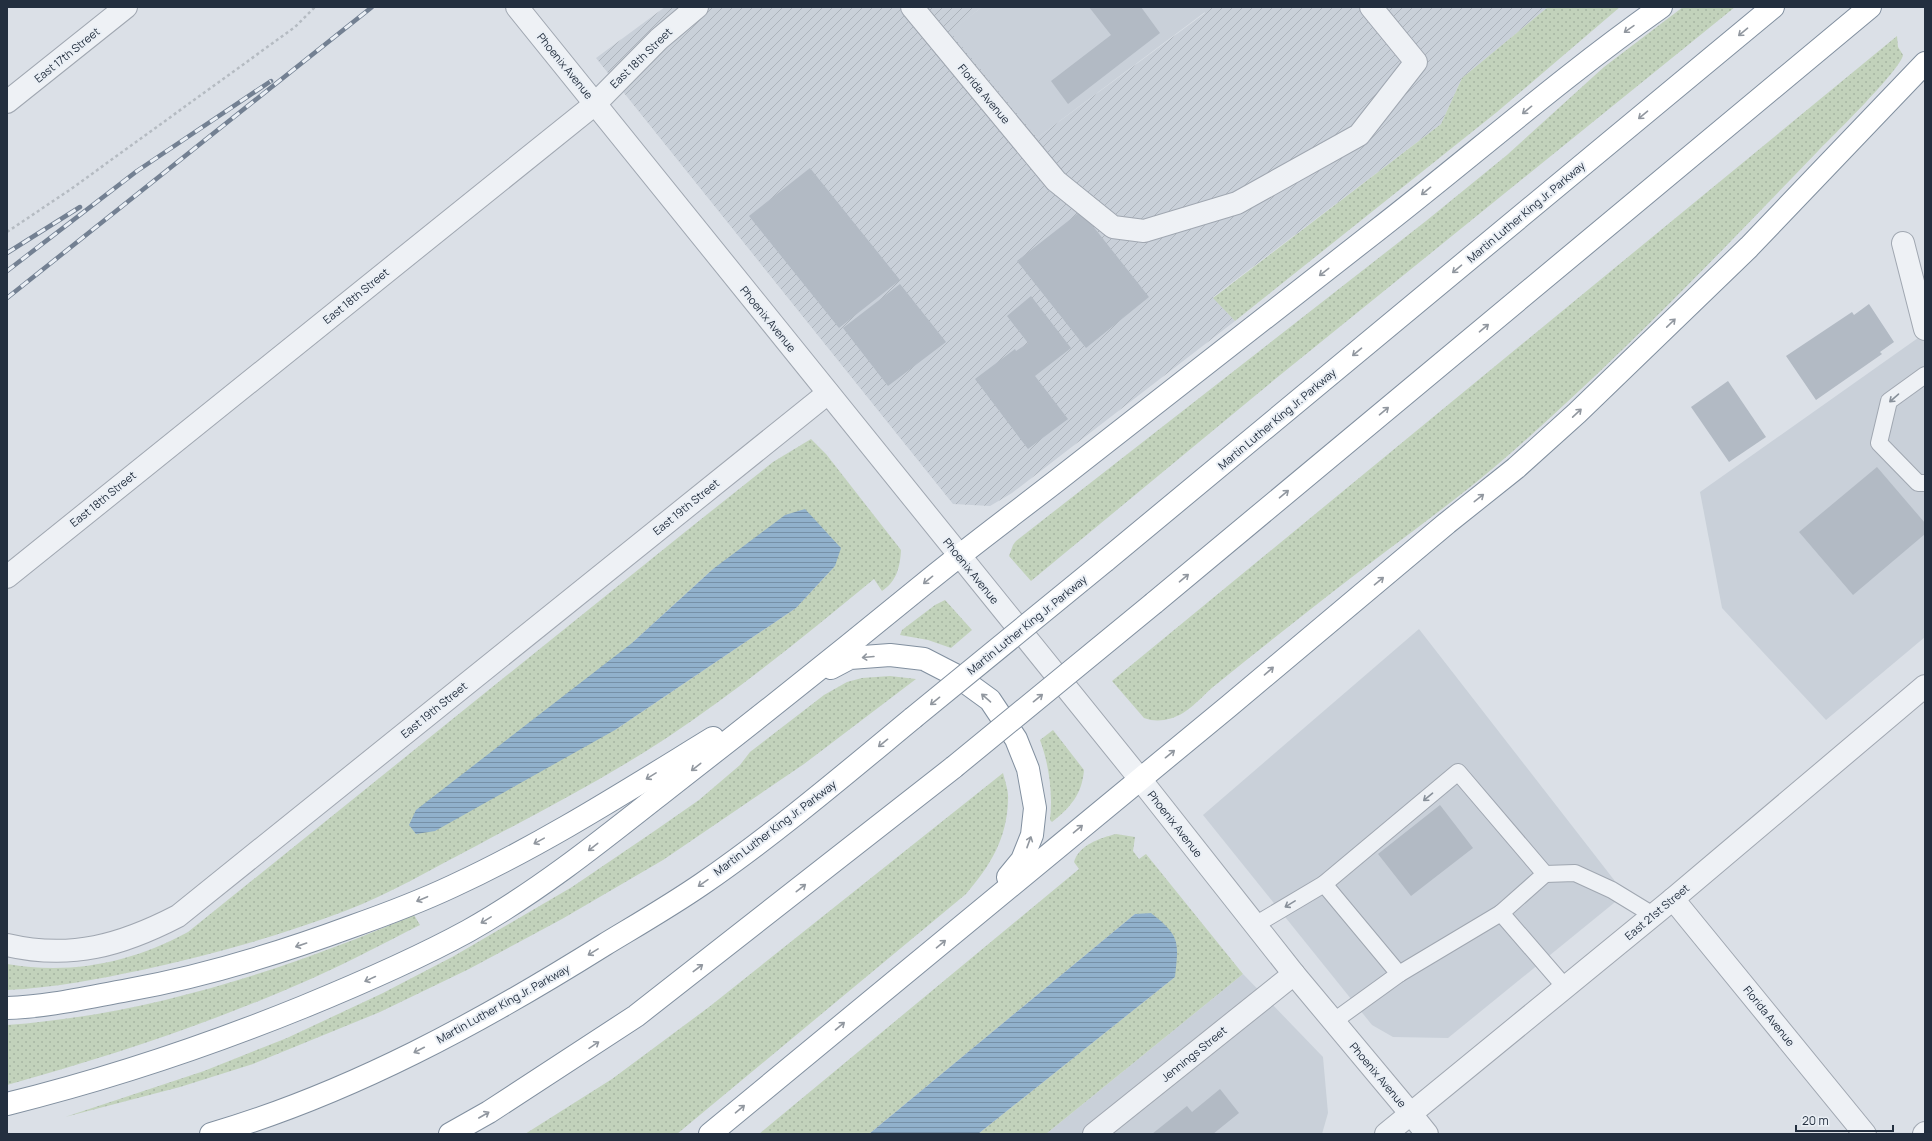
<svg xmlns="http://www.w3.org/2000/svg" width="1932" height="1141" font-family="Manrope,sans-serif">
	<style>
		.built { fill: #c9d0d9 }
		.industrial { fill: url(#industrial-furrows) }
		.grass { fill: url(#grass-dots); fill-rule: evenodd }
		.water { fill: url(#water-rules) }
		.building { fill: #b2bac4 }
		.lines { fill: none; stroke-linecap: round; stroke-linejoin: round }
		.service-casing { stroke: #a0a7b1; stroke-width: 18 }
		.minor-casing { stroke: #a0a7b1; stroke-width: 24 }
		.tertiary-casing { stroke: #a0a7b1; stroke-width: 24 }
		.motorway-casing { stroke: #818f9f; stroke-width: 24 }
		.path { stroke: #b5bbc2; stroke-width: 2.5; stroke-dasharray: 3 3; stroke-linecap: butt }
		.service { stroke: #eef1f5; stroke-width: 16 }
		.minor { stroke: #eef1f5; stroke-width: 22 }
		.tertiary { stroke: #eef1f5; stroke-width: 22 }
		.motorway { stroke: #fff; stroke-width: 22 }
		.rail-casing { stroke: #738092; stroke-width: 4.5 }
		.rail { stroke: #eaeff5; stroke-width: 3; stroke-dasharray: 9; stroke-linecap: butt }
		.motorway-bridge-casing { stroke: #818f9f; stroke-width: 24; stroke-linecap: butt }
		.motorway-bridge { stroke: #fff; stroke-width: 22 }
		.oneway { stroke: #91979f }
		.oneway2 { stroke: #88909a }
		.labels { text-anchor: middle; stroke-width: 4; stroke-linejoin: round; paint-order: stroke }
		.street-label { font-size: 11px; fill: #232f3f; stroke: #eaeff5 }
	</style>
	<defs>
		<pattern id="industrial-furrows" width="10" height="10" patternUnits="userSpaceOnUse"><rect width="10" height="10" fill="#c9d0d9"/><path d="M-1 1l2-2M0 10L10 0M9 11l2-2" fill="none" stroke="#acb3bb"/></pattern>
		<pattern id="grass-dots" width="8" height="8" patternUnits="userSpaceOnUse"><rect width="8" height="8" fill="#c2d2bb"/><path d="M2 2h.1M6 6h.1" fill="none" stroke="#a6b5a2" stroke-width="1.8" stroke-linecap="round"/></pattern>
		<pattern id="water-rules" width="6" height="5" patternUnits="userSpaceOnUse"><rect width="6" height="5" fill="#91b1cc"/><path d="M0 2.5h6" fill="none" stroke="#7690a7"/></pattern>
	</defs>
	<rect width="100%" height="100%" fill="#dbe0e7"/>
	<g class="built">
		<polygon points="982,7 1201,7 1205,12 1037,138 949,32"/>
		<polygon points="1925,333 1925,637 1826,720 1722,608 1700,492"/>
		<polygon points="1419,629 1625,894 1448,1038 1393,1037 1372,1025 1203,815"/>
		<polygon points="1243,974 1323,1057 1328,1113 1322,1134 1046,1134"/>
	</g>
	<polygon class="industrial" points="665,7 982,7 950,32 1037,138 1205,13 1201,7 1548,7 1462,78 1441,124 1213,297 1235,321 1012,493 990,506 953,504 596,58"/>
	<g class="grass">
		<polygon points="1548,7 1620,7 1497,112 1235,321 1213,298 1441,124 1462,78"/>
		<polygon points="1683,7 1735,7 1274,380 1031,581 1009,556 1013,545 1016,541 1426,221 1507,155 1604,67"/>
		<path d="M1897,36L1898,47L1903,55C1901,69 1834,135 1819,150C1720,253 1620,357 1512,452C1454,503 1391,546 1330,594C1293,623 1255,653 1218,683C1206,692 1196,705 1183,713C1171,720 1157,723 1144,718L1112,681Z"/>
		<path d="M811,439L826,454L901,550C900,567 897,581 882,591L874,579C807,634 740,689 668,737C606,778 541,811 476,846C433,868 390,894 345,911C279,936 211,955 142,970C98,979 53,988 7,990V964C71,975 131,963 188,932L685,532L773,462ZM835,566L796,608L615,730L632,643L713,569Z"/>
		<polygon points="945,600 972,630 951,648 928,640 900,635 902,630 935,605"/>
		<polygon points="890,676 916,679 804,764 663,860 562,919 469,969 380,1012 253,1064 180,1087 65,1117 204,1071 287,1038 383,993 454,956 572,887 653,832 699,800 740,765 750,752 824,695 847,682 862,678"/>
		<path d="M1053,730L1084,770C1082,794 1071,807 1052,822L1050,820C1053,794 1049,764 1040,740Z"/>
		<path d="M1003,773C1005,781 1009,792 1008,800C1007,839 990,866 966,894L677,1134H525L612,1079L709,1007Z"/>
		<path d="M1116,834L1135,837L1133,851L1139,859L1146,854L1243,974L1046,1134H978L1175,977L1135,914L869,1134H759L1079,869L1074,862C1079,845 1100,838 1116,834Z"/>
		<path d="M414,915L420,925C384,943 349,962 313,978C214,1022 111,1056 7,1085V1025C146,1015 286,970 414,915Z"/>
	</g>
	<g class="water">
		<polygon points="805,509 841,548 835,566 796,608 615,730 435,831 416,834 409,825 416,810 632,643 713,569 785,515"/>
		<path d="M1151,913C1180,936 1179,941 1175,977L978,1134H869L1135,914Z"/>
	</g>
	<g class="building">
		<polygon points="1089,7 1141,7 1160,33 1068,104 1051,81 1111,35"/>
		<polygon points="810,168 900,280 839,328 749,216"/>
		<polygon points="1081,211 1149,297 1086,348 1017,261"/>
		<polygon points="900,284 946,342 888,386 843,328"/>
		<polygon points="1031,296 1071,348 1035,376 1068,419 1028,449 975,379 1015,349 1016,351 1028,343 1007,316"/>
		<polygon points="1869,304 1894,342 1880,352 1882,354 1816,400 1786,356 1852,312 1854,315"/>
		<polygon points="1728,381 1766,437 1729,462 1691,407"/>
		<polygon points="1877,467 1925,523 1925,534 1853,595 1799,532"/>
		<polygon points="1440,805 1473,848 1411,896 1378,854"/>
		<polygon points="1220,1089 1239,1113 1213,1134 1152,1134 1187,1106 1192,1112"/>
	</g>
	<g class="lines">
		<defs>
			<g id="service">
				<polyline points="1925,375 1889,401 1879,443 1918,483 1925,483"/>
				<polyline points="1545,874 1575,873 1612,890 1653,915"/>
				<polyline points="1324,884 1399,974 1501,913"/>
				<polyline points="1255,925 1324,884 1458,772 1545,874 1501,913 1565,987"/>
				<polyline points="1334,1021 1399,974"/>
			</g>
			<g id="minor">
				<polyline points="912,7 1056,181 1113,227 1144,231 1237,203 1359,135 1416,62 1371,7"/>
				<polyline points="1903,243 1925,329"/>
				<polyline points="7,577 595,104 659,39 697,7"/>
				<polyline points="1673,899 1865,1134"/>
				<path d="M7,945C71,960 122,945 178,916L828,393"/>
				<polyline points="1411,1114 1427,1134"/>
				<polyline points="1094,1134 1294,974"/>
				<polyline points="1924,1134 1925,1133"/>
			</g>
			<g id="tertiary">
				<polyline points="517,7 1140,779 1294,974 1411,1114"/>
				<polyline points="7,102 126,7"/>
				<polyline points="1386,1134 1673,899 1925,686"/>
			</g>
			<g id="motorway">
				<polyline points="1105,561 1773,7"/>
				<polyline points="1154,603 1870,7"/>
				<polyline points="831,668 850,658 890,655 924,659 957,676 990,700 1016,739 1028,769 1035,808 1032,835 1022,860 1008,877"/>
				<path d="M7,1008C48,1007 89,997 128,990C206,976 280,953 353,926C387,914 421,901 453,886C544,844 628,790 713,738"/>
				<path d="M7,1104C108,1079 207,1046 303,1007C359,984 415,960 468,931C541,890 606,837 672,785C757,719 841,652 924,584C968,548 1014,514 1059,479C1165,396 1271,314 1376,231C1471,157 1562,77 1661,7"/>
				<path d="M211,1134C351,1093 481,1022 604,945C637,925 670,906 702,884C776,833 844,775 913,718"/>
				<polyline points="450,1134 489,1112 636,1016 954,767"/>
				<polyline points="710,1134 1229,706 1447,523 1516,468 1577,413 1749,247 1925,63"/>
			</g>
		</defs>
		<use href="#service" class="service-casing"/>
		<use href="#minor" class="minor-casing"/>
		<use href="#tertiary" class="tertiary-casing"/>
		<use href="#motorway" class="motorway-casing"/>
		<polyline class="path" points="7,232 71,189 295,27 315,7"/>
		<use href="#service" class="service"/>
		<use href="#minor" class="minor"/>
		<use href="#tertiary" class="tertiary"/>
		<use href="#motorway" class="motorway"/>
		<defs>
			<g id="rail">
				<polyline points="7,253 80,207"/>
				<polyline points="7,271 137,171 271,81"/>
				<polyline points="7,298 372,7"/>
			</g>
		</defs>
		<use href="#rail" class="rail-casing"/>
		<use href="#rail" class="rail"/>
		<defs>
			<g id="motorway-bridge">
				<polyline points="913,718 1105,561"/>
				<polyline points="954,767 1154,603"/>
			</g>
		</defs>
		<use href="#motorway-bridge" class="motorway-bridge-casing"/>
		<use href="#motorway-bridge" class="motorway-bridge"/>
	</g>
	<defs><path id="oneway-shaft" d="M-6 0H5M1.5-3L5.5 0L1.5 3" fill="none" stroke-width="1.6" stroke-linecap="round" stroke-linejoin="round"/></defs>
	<g class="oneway">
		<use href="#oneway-shaft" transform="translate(1629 29) rotate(145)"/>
		<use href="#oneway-shaft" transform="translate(1743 32) rotate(140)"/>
		<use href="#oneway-shaft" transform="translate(1527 110) rotate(141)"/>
		<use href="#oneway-shaft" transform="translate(1643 115) rotate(140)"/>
		<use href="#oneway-shaft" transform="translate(1426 191) rotate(141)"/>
		<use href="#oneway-shaft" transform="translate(1457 269) rotate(140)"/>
		<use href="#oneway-shaft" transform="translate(1324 272) rotate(142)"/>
		<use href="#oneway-shaft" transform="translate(1671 323) rotate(-44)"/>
		<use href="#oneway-shaft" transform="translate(1484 328) rotate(-40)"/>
		<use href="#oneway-shaft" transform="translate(1357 352) rotate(140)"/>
		<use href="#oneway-shaft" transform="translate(1384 411) rotate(-40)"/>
		<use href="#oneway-shaft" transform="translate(1577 413) rotate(-43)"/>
		<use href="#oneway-shaft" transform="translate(1284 494) rotate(-40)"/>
		<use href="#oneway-shaft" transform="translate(1479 498) rotate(-38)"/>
		<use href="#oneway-shaft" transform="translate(1184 578) rotate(-40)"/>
		<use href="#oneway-shaft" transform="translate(928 580) rotate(141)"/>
		<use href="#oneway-shaft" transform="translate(1379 581) rotate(-40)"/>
		<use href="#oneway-shaft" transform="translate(868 657) rotate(175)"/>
		<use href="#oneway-shaft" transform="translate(1269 671) rotate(-41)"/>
		<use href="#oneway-shaft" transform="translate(986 698) rotate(-139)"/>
		<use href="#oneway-shaft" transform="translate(1038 698) rotate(-39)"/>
		<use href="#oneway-shaft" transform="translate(935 701) rotate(141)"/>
		<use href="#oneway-shaft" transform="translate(883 743) rotate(141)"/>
		<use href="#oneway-shaft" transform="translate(1170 754) rotate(-39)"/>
		<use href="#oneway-shaft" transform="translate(696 767) rotate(142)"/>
		<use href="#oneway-shaft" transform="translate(651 776) rotate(148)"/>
		<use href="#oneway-shaft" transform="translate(1078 829) rotate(-40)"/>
		<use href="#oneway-shaft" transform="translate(539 841) rotate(151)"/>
		<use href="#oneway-shaft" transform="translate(1029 842) rotate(-70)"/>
		<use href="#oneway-shaft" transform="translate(593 847) rotate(142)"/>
		<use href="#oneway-shaft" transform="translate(703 883) rotate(145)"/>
		<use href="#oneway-shaft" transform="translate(801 888) rotate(-38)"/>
		<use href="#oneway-shaft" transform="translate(422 899) rotate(157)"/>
		<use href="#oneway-shaft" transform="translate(486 920) rotate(149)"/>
		<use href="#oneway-shaft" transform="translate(941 944) rotate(-40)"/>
		<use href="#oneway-shaft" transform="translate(301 945) rotate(161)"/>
		<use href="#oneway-shaft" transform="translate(593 952) rotate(148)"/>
		<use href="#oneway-shaft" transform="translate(698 968) rotate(-37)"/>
		<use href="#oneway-shaft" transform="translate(370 979) rotate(155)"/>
		<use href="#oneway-shaft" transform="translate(840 1026) rotate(-40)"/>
		<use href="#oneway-shaft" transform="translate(594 1045) rotate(-34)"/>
		<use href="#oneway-shaft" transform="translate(419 1050) rotate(153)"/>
		<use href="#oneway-shaft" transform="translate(740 1109) rotate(-40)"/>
		<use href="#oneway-shaft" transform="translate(484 1115) rotate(-30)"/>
	</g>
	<g class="oneway2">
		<use href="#oneway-shaft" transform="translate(1894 398) rotate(139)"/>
		<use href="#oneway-shaft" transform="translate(1428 797) rotate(140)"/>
		<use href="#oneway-shaft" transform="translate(1290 904) rotate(149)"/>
	</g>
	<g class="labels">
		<g class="street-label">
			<text transform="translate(67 55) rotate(-39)" y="4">East 17th Street</text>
			<text transform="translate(641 58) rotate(-44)" y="4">East 18th Street</text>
			<text transform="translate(565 66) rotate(51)" y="4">Phoenix Avenue</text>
			<text transform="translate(984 94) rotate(50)" y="4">Florida Avenue</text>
			<text transform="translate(1526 212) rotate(-40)" y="4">Martin Luther King Jr. Parkway</text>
			<text transform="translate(356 296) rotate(-39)" y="4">East 18th Street</text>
			<text transform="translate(768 319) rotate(51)" y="4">Phoenix Avenue</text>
			<text transform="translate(1277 419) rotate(-40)" y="4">Martin Luther King Jr. Parkway</text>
			<text transform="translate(103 499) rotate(-39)" y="4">East 18th Street</text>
			<text transform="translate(686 507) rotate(-39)" y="4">East 19th Street</text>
			<text transform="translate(971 571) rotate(51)" y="4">Phoenix Avenue</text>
			<text transform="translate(1027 625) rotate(-39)" y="4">Martin Luther King Jr. Parkway</text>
			<text transform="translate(434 710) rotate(-39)" y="4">East 19th Street</text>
			<text transform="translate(1175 824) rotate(52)" y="4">Phoenix Avenue</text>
			<text transform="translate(775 828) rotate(-37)" y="4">Martin Luther King Jr. Parkway</text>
			<text transform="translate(1657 912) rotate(-40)" y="4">East 21st Street</text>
			<text transform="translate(503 1004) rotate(-29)" y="4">Martin Luther King Jr. Parkway</text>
			<text transform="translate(1769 1016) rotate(51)" y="4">Florida Avenue</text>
			<text transform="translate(1194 1054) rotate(-39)" y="4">Jennings Street</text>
			<text transform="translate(1378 1075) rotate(50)" y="4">Phoenix Avenue</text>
		</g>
	</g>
	<rect width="1932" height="1141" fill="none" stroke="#232f3f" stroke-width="16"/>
	<path d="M1796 1125v6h97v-6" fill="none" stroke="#232f3f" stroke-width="2"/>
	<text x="1802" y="1125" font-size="12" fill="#232f3f" stroke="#eaeff5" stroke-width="3" paint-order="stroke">20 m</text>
</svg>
